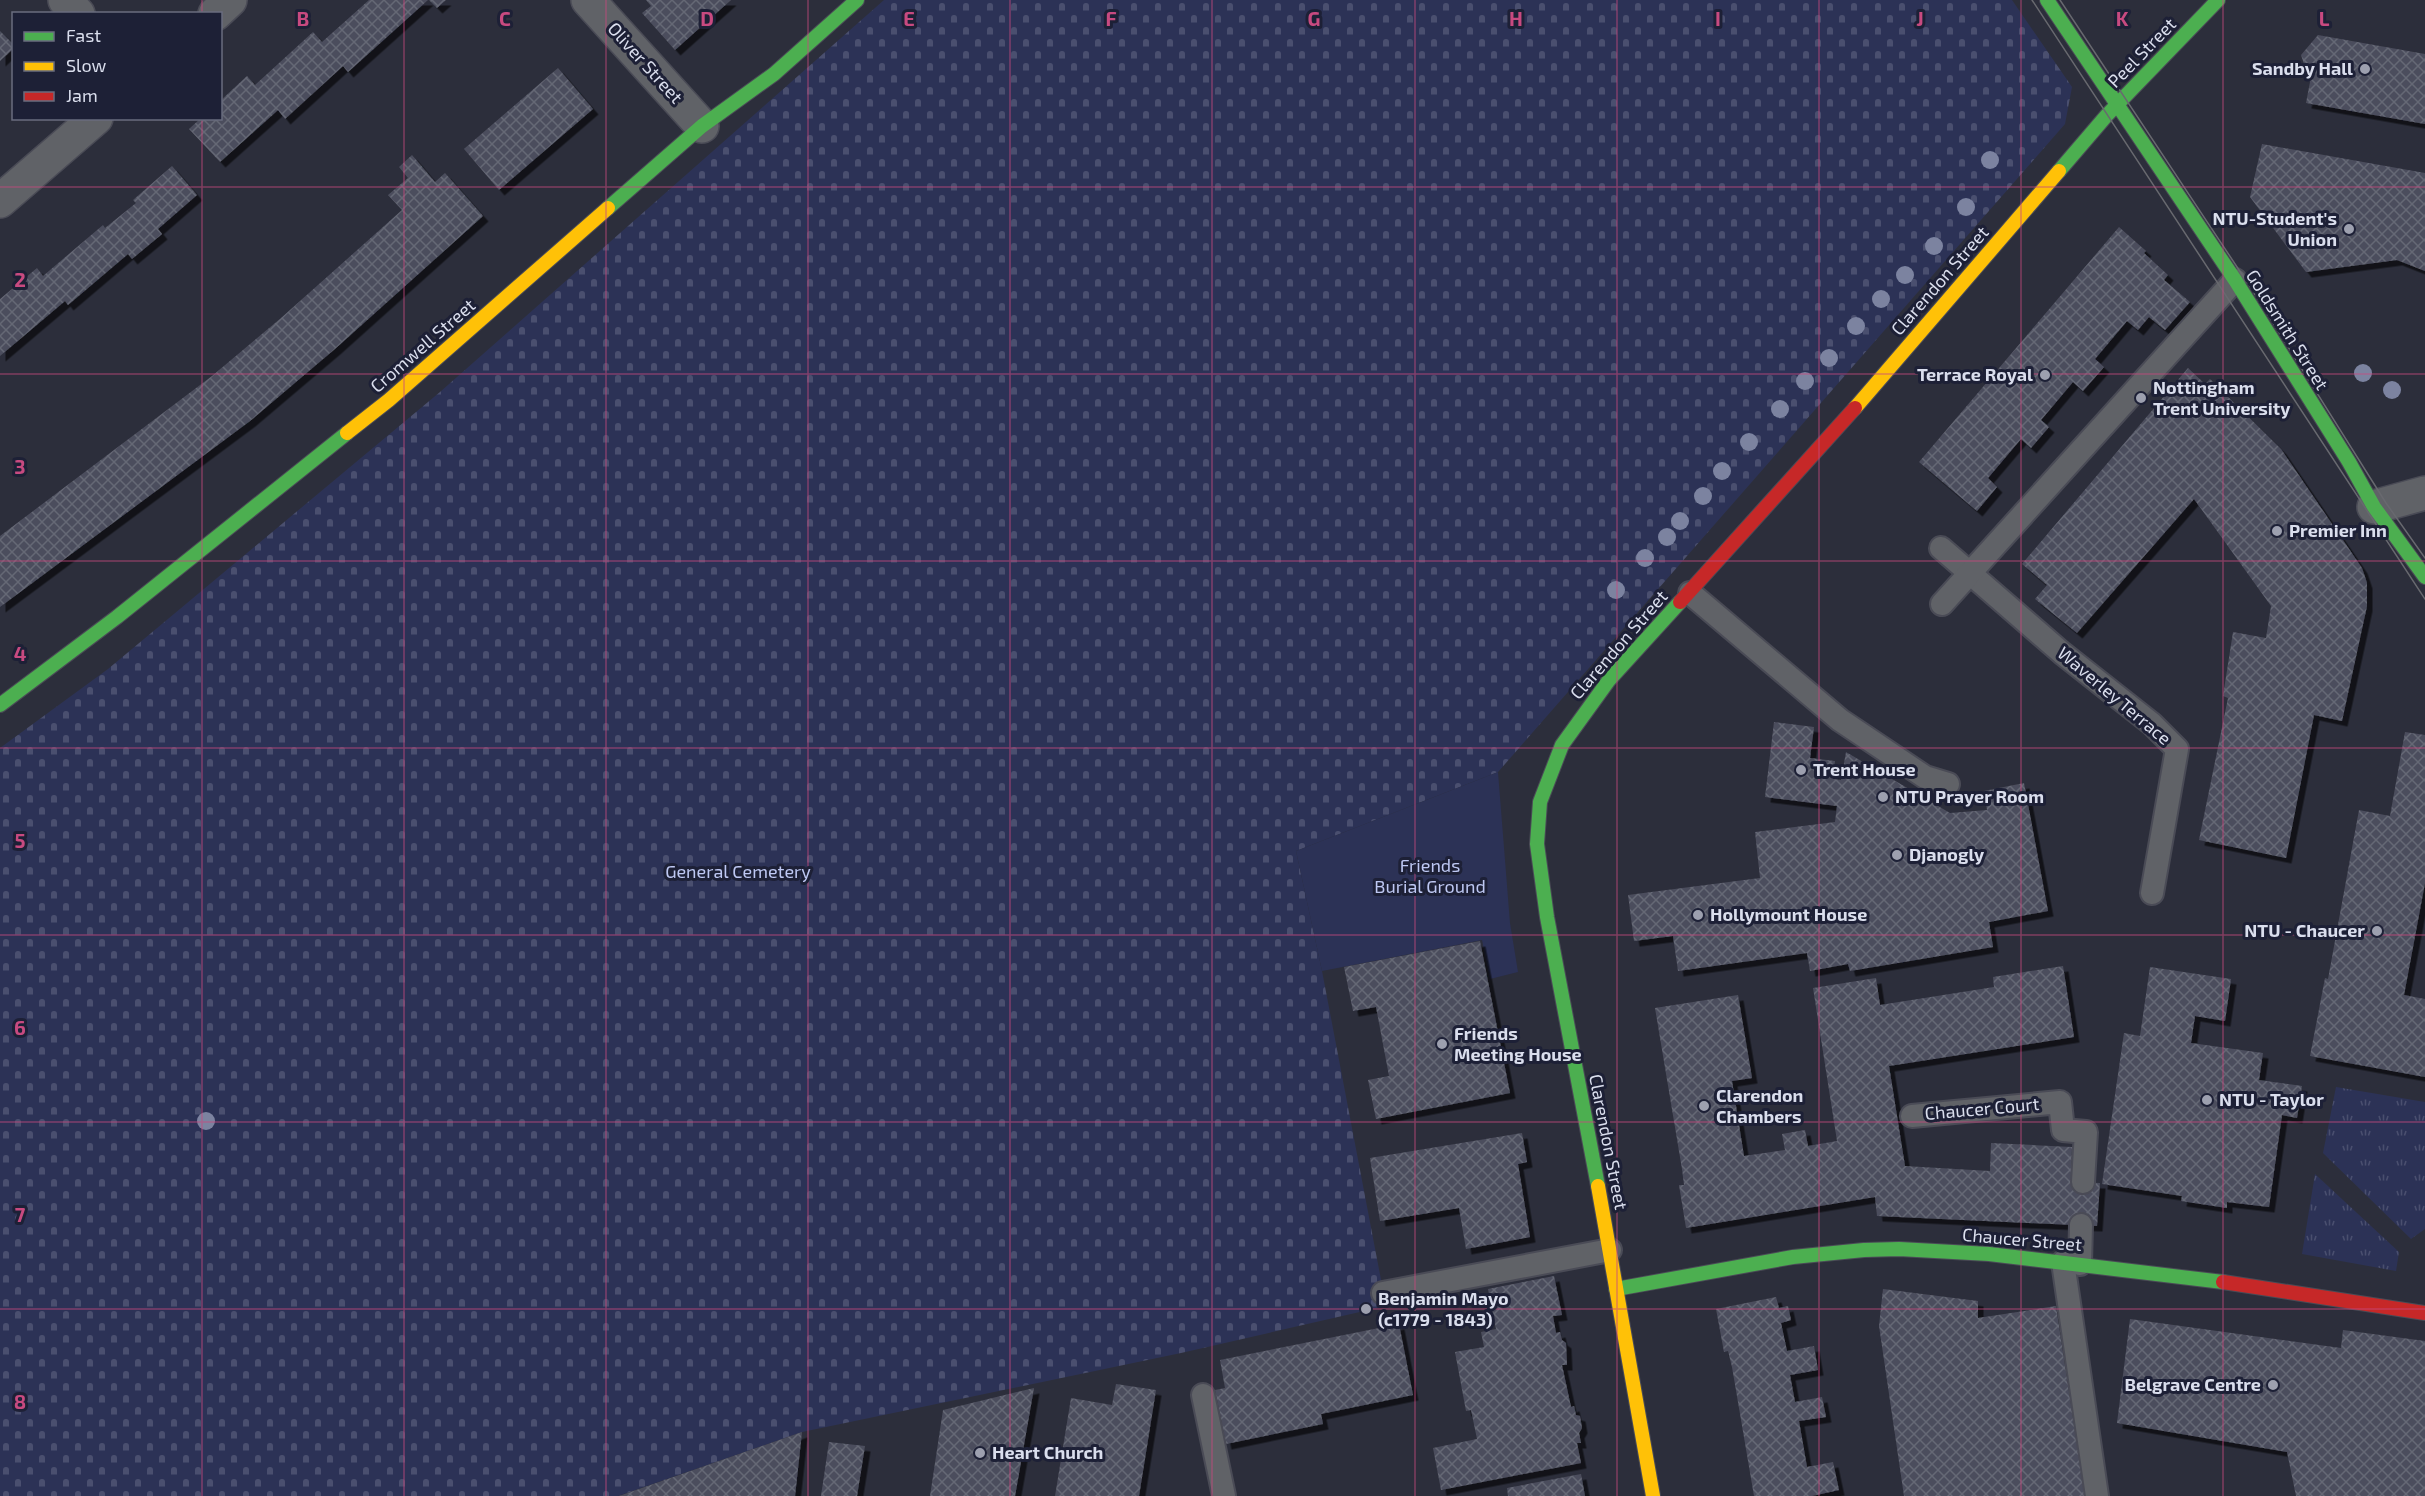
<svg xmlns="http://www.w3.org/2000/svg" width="2425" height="1496" font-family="'Exo 2',sans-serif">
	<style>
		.grass { fill: url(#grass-tufts) }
		.cemetery { fill: url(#cemetery-stones) }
		.green { fill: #2c3256 }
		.building { fill: url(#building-cross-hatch); filter: url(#shadow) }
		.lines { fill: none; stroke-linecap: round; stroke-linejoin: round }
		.lane-casing { stroke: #4a4b56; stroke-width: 26 }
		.street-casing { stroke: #4a4b56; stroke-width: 36 }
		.fast-casing { stroke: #4a4b56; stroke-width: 16 }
		.slow-casing { stroke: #4a4b56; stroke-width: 16 }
		.jam-casing { stroke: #4a4b56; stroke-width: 16 }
		.lane { stroke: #606267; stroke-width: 22 }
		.street { stroke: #606267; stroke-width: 33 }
		.fast { stroke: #4caf50; stroke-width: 14 }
		.slow { stroke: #ffc107; stroke-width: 14 }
		.jam { stroke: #c62828; stroke-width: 14 }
		.tram { stroke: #68696f; stroke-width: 1.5 }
		.tree { fill: #7c83a0 }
		.grid { fill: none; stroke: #c84a80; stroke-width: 1.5; stroke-opacity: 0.55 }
		.poi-dot { fill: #9da0af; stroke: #1d2036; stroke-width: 2 }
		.labels { text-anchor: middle; stroke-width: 6; stroke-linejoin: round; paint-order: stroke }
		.street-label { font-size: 18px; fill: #dadeed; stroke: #1d2036 }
		.poi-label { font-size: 18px; font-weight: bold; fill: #dadeed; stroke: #1d2036; text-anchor: start }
		.park-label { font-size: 18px; fill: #bec8f3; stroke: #1d2036 }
		.grid-label { font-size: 20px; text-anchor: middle; font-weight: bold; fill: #c84a80; stroke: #1d2036; stroke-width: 6; stroke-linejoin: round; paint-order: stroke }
	</style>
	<defs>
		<pattern id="grass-tufts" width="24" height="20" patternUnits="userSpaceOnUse" patternTransform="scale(1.5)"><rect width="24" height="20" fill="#2c3256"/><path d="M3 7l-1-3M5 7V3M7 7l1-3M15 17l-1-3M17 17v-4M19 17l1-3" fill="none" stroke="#4a4f6f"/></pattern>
		<pattern id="cemetery-stones" width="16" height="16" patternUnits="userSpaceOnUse" patternTransform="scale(1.5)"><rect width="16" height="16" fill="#2c3256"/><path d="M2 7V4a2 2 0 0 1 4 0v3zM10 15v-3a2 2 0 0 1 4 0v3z" fill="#4a4f6f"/></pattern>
		<pattern id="building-cross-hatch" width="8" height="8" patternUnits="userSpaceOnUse" patternTransform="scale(1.5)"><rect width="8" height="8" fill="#4c4e5d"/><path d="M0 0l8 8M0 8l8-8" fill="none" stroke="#656775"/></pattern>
		<filter id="shadow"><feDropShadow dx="5.5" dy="5.5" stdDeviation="0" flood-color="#0009"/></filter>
	</defs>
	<rect width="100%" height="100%" fill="#2c2e3b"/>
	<g class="grass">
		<polygon points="2336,1087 2425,1102 2425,1229 2411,1239 2323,1153"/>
		<polygon points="2315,1174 2399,1252 2396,1271 2302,1254"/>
	</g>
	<polygon class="cemetery" points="884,0 2012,0 2072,87 2065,124 1498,772 1296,851 1322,971 1386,1306 1181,1353 802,1432 618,1496 0,1496 0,748 108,669 440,392"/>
	<polygon class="green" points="1498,772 1510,923 1518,972 1490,979 1482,940 1322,971 1296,851"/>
	<g class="building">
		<polygon points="369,0 428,0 348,72 343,66 285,119 278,110 220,162 189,129 201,118 220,118 220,101 247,76 255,85 313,32 322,42"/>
		<polygon points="429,0 446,0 437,8"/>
		<polygon points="646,0 731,0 675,50 642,13 651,6"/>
		<polygon points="0,31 14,45 14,48 0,61"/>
		<polygon points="2318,35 2425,54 2425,124 2306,103 2310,82 2301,55"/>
		<polygon points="558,68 593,109 499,190 464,149"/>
		<polygon points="2262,144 2425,173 2425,271 2397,260 2306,272 2250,197"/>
		<polygon points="412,155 435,182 445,173 483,216 336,348 250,421 0,607 0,536 212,376 281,318 402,210 388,195 408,178 399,167"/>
		<polygon points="172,166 197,195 158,229 162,234 132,259 128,254 68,305 65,301 0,356 0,299 37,268 43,276 103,225 105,228 136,203 133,200"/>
		<polygon points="2119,227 2146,251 2144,253 2168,275 2164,280 2190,302 2165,330 2149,317 2138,330 2127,321 2095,359 2104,367 2083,391 2073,382 2041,420 2049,427 2031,448 2021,439 1988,478 1997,487 1977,511 1919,462"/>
		<polygon points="2188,368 2205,384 2210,379 2281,449 2362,568 2367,583 2367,606 2342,721 2314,715 2286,858 2199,840 2228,698 2223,696 2233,632 2266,638 2271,606 2194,499 2077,633 2035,599 2047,585 2022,564"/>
		<polygon points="1774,722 1814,727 1810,758 1835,761 1833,779 1841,780 1846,752 1950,813 1987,810 1984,791 2024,783 2048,911 1989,922 1993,947 1850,971 1848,964 1810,971 1807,953 1678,971 1673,936 1634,941 1628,895 1760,878 1755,832 1835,822 1837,806 1765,797"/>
		<polygon points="2405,732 2425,735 2425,883 2404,995 2425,999 2425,1077 2310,1056 2325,978 2328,979 2359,810 2390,816"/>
		<polygon points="1480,941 1510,1093 1376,1119 1368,1080 1389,1076 1376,1007 1353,1011 1344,967"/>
		<polygon points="2063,966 2074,1037 1889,1066 1905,1166 1990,1171 1991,1143 2072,1147 2071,1182 2100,1183 2097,1226 1877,1216 1875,1197 1686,1228 1679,1185 1684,1185 1682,1169 1655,1008 1738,995 1752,1078 1732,1081 1744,1156 1785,1150 1782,1134 1805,1130 1808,1146 1837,1141 1813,988 1876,978 1880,1005 1994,987 1993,977"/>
		<polygon points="2150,967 2231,979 2225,1021 2195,1016 2191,1043 2263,1053 2259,1080 2302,1086 2297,1118 2282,1115 2269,1207 2227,1202 2227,1208 2181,1201 2182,1196 2102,1184 2124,1033 2140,1036"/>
		<polygon points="1522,1133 1527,1162 1518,1164 1530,1237 1466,1249 1459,1208 1380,1221 1370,1158"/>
		<polygon points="1554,1276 1562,1315 1553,1316 1556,1333 1560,1332 1562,1340 1566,1343 1567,1365 1562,1365 1571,1407 1574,1406 1576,1415 1580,1416 1582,1428 1579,1433 1581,1443 1577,1443 1581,1463 1441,1490 1433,1448 1477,1439 1471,1410 1466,1411 1455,1352 1484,1347 1481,1332 1496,1329 1488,1289"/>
		<polygon points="1883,1289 1978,1301 1978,1318 2056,1306 2085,1496 1904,1496 1879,1326"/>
		<polygon points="1776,1297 1779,1308 1788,1306 1791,1320 1781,1323 1787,1351 1814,1346 1818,1370 1790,1375 1795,1402 1822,1397 1826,1417 1799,1421 1807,1467 1833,1462 1839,1490 1812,1496 1754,1496 1732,1367 1728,1351 1724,1352 1716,1309"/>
		<polygon points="2130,1319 2341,1348 2343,1330 2425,1341 2425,1496 2296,1496 2287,1452 2117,1423"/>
		<polygon points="1399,1324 1413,1395 1321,1414 1323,1424 1226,1444 1215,1390 1225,1388 1220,1360"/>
		<polygon points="1116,1384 1156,1390 1139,1496 1055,1496 1071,1398 1112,1405"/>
		<polygon points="1034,1388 1015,1496 930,1496 943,1410"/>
		<polygon points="802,1432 795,1496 619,1496"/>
		<polygon points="829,1442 865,1446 857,1496 821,1496"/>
		<polygon points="1581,1474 1585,1496 1508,1496 1507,1488"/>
	</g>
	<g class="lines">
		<defs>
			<g id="lane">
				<polyline points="1941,548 2062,653 2152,724 2177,749 2152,893"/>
				<polyline points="1690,593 1840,720 1925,777 1948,784"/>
				<polyline points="1942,604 2235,280"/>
				<polyline points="1912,1116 2060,1102 2063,1130 2086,1132 2083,1182"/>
				<polyline points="2063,1262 2097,1496"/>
				<polyline points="2080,1264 2081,1225"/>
				<polyline points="1383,1293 1610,1250"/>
				<polyline points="1203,1395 1224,1496"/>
			</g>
			<g id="street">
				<polyline points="65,0 78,14"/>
				<polyline points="588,0 702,126"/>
				<polyline points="215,14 230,0"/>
				<polyline points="0,201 96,118"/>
				<polyline points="2374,507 2425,493"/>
			</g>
			<g id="fast">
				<polyline points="2047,0 2235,280 2349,462 2374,507 2425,577"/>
				<polyline points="2059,171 2107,115 2218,0"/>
				<polyline points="608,208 702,126 774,74 857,0"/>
				<polyline points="0,705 117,617 347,433"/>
				<polyline points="1598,1186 1547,917 1537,844 1540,802 1562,745 1609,680 1680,602"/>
				<polyline points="1616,1289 1793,1257 1864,1250 1899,1249 1989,1254 2223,1282"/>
			</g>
			<g id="slow">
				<polyline points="1855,408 2059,171"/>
				<polyline points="347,433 389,400 608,208"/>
				<polyline points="1598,1186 1653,1496"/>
			</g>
			<g id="jam">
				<polyline points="1680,602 1855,408"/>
				<polyline points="2223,1282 2425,1313"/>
			</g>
		</defs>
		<use href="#lane" class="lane-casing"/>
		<use href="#street" class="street-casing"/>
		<use href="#fast" class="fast-casing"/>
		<use href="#slow" class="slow-casing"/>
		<use href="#jam" class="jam-casing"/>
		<use href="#lane" class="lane"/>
		<use href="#street" class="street"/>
		<use href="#fast" class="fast"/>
		<use href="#slow" class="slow"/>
		<use href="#jam" class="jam"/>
		<g class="tram">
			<polyline points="2032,0 2425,599"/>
			<polyline points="2060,0 2253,291 2386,503 2425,558"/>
		</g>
	</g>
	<g class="tree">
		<circle cx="1990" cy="160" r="9"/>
		<circle cx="1966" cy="207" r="9"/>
		<circle cx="1934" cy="246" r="9"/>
		<circle cx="1905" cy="275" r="9"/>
		<circle cx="1881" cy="299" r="9"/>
		<circle cx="1856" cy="326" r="9"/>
		<circle cx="1829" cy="358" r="9"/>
		<circle cx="2363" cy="373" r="9"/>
		<circle cx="1805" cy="381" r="9"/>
		<circle cx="2392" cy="390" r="9"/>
		<circle cx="1780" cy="409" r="9"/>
		<circle cx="1749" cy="442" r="9"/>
		<circle cx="1722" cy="471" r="9"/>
		<circle cx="1703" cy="496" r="9"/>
		<circle cx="1680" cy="521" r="9"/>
		<circle cx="1667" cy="537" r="9"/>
		<circle cx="1645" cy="558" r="9"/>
		<circle cx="1616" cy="590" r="9"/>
		<circle cx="206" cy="1121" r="9"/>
	</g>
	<path class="grid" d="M202,0V14M404,0V1496M606,0V1496M808,0V1496M1010,0V1496M1212,0V1496M1415,0V1496M1617,0V1496M1819,0V1496M2021,0V1496M2223,0V1496M202,118V1496M0,187H2425M0,374H2425M0,561H2425M0,748H2425M0,935H2425M0,1122H2425M0,1309H2425"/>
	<g class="poi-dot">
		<circle cx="2365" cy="69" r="6"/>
		<circle cx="2349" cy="229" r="6"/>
		<circle cx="2045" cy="375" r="6"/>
		<circle cx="2141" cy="398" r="6"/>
		<circle cx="2277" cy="531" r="6"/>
		<circle cx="1801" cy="770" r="6"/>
		<circle cx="1883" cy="797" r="6"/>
		<circle cx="1897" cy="855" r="6"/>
		<circle cx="1698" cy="915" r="6"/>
		<circle cx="2377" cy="931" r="6"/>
		<circle cx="1442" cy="1044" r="6"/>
		<circle cx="2207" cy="1100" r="6"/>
		<circle cx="1704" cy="1106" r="6"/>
		<circle cx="1366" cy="1309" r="6"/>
		<circle cx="2273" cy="1385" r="6"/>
		<circle cx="980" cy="1453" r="6"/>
	</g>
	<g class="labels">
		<g class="street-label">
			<text transform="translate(2142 53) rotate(-46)" y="6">Peel Street</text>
			<text transform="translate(645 63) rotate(48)" y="6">Oliver Street</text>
			<text transform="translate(1940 281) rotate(-49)" y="6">Clarendon Street</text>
			<text transform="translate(2287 330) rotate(58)" y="6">Goldsmith Street</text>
			<text transform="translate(423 346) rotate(-41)" y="6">Cromwell Street</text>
			<text transform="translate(1619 645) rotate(-49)" y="6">Clarendon Street</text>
			<text transform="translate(2114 696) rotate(40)" y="6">Waverley Terrace</text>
			<text transform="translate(1982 1109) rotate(-5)" y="6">Chaucer Court</text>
			<text transform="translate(1608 1142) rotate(79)" y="6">Clarendon Street</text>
			<text transform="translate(2022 1240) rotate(5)" y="6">Chaucer Street</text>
		</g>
		<g class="poi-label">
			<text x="2353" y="75" text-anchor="end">Sandby Hall</text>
			<text x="2337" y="225" text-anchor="end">NTU-Student's<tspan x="2337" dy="21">Union</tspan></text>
			<text x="2033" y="381" text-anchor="end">Terrace Royal</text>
			<text x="2153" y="394">Nottingham<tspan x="2153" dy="21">Trent University</tspan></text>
			<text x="2289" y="537">Premier Inn</text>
			<text x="1813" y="776">Trent House</text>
			<text x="1895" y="803">NTU Prayer Room</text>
			<text x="1909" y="861">Djanogly</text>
			<text x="1710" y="921">Hollymount House</text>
			<text x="2365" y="937" text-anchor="end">NTU - Chaucer</text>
			<text x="1454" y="1040">Friends<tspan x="1454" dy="21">Meeting House</tspan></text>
			<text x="1716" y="1102">Clarendon<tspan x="1716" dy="21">Chambers</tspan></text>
			<text x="2219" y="1106">NTU - Taylor</text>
			<text x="1378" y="1305">Benjamin Mayo<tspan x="1378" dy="21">(c1779 - 1843)</tspan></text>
			<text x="2261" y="1391" text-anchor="end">Belgrave Centre</text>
			<text x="992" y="1459">Heart Church</text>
		</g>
		<g class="park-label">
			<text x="1430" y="872">Friends<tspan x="1430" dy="21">Burial Ground</tspan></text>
			<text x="738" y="878">General Cemetery</text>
		</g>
	</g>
	<g class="grid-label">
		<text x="303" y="26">B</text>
		<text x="505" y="26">C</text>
		<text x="707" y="26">D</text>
		<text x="909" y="26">E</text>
		<text x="1111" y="26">F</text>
		<text x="1314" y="26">G</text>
		<text x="1516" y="26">H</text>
		<text x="1718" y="26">I</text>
		<text x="1920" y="26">J</text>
		<text x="2122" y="26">K</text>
		<text x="2324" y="26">L</text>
		<text x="20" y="287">2</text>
		<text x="20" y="474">3</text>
		<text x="20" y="661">4</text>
		<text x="20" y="848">5</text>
		<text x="20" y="1035">6</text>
		<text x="20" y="1222">7</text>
		<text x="20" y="1409">8</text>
	</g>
	<rect x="12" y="12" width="210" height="108" fill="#1d2036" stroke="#696c7f" stroke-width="1.5"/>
	<rect x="24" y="32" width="30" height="9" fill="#4caf50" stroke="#696c7f" stroke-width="1.5"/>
	<text x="66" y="42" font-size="18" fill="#dadeed">Fast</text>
	<rect x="24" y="62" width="30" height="9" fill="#ffc107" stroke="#696c7f" stroke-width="1.5"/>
	<text x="66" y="72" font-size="18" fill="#dadeed">Slow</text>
	<rect x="24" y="92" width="30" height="9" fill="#c62828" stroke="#696c7f" stroke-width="1.5"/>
	<text x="66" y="102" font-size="18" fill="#dadeed">Jam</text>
</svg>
